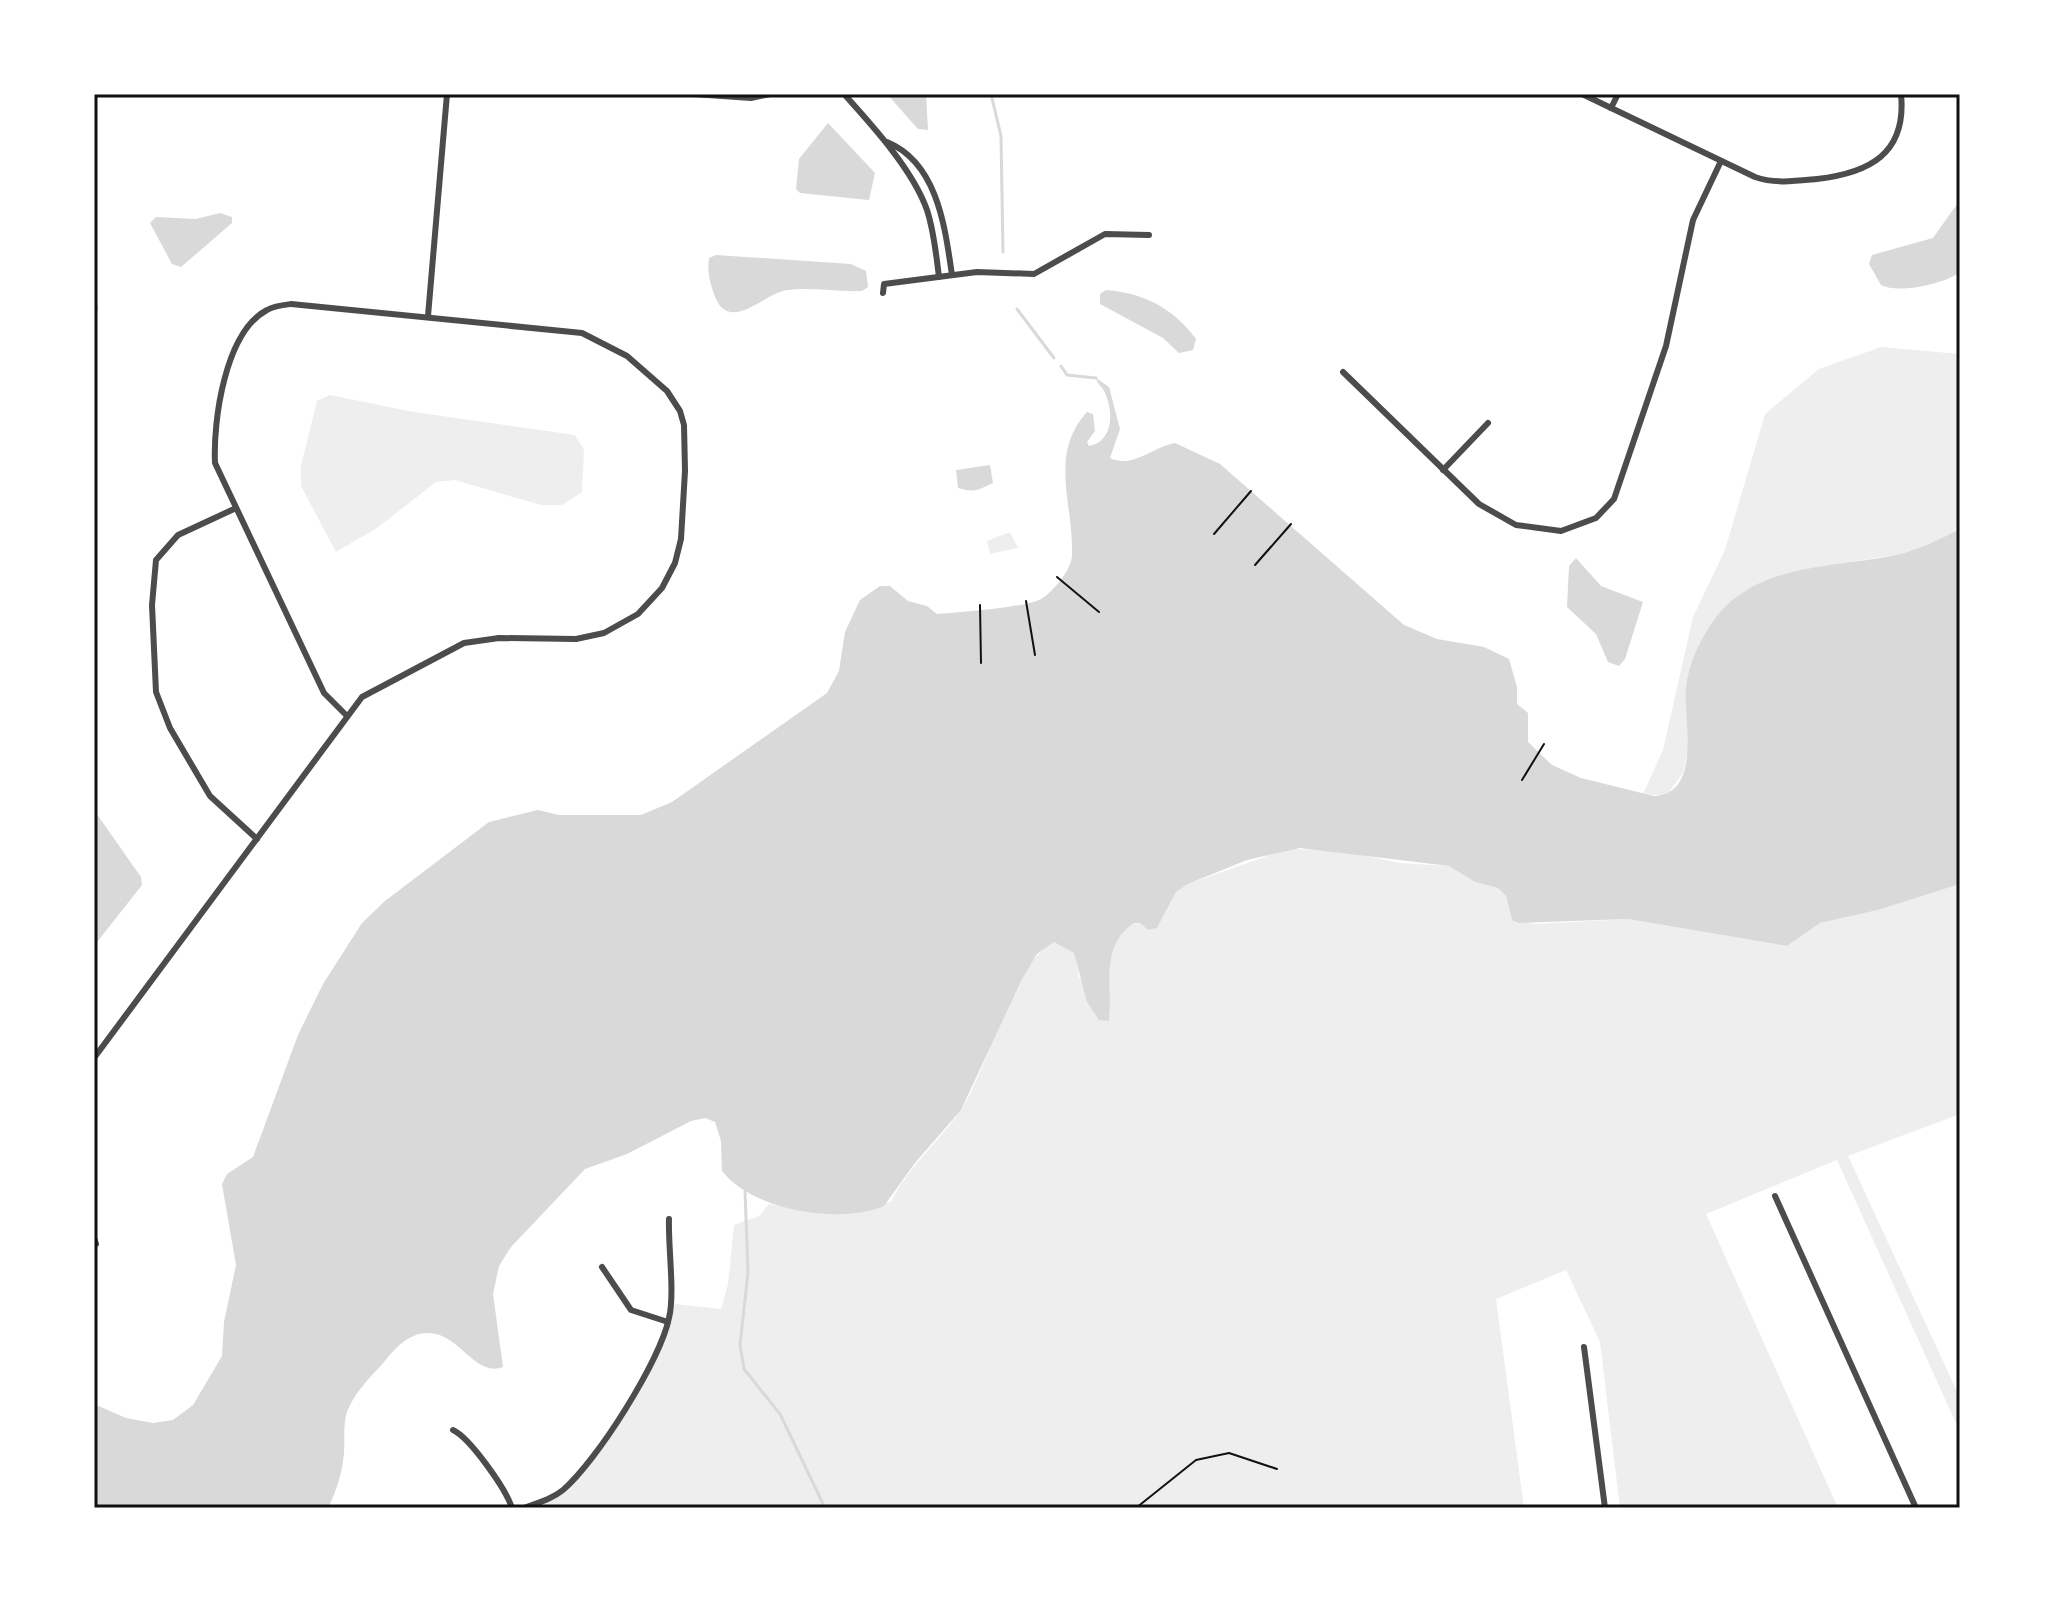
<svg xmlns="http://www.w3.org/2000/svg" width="2054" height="1602" font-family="Mulish,sans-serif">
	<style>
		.green { fill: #eee }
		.water { fill: #d9d9d9 }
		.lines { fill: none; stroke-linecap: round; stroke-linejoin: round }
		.stream { stroke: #d9d9d9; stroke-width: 3 }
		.path { stroke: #111; stroke-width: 2 }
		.minor { stroke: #4c4c4c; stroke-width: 6 }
		.neatline { fill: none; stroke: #111; stroke-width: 3 }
	</style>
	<rect width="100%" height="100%" fill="#fff"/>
	<g class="green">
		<polygon points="1881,347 1960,354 1960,529 1925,547 1900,554 1802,570 1772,579 1714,621 1686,688 1688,749 1683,773 1666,796 1643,794 1663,750 1693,617 1725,550 1765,414 1819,369"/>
		<polygon points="330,395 414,412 575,435 584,450 582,492 562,505 541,505 455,480 436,482 377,528 336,552 301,486 301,466 317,401"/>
		<polygon points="1010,532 1018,548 990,554 987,541"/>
		<path d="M1287,849L1338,850L1400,863L1449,866L1475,882L1498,888L1506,896L1512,920L1536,924L1628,919L1787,946L1820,923L1878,910L1960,884V1114L1848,1156L1960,1398V1432L1837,1160L1706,1214L1838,1508H1620L1600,1342L1566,1270L1496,1299L1524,1508H531L566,1491L634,1400L661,1351L675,1304L721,1309L728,1284L734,1225L759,1216L769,1204L826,1212L891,1202C908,1167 938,1143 960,1111C988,1071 1012,963 1054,942L1075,953L1079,977L1110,1017C1107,993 1103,923 1140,923L1148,930L1157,928L1176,892L1188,884Z"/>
	</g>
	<g class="water">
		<polygon points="887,94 926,94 928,130 918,129"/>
		<polygon points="828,123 875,173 869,200 800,193 796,189 799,159"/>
		<path d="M1960,200V272C1945,284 1898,294 1881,285L1869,264L1872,255L1933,238Z"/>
		<polygon points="220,213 232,217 232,223 181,267 172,264 150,223 156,217 196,219"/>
		<path d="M716,255L851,264L866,271L868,287L862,291C837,292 811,287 787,290C764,293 728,336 714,294C710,282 707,272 709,258Z"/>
		<path d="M1106,290C1144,293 1173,308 1196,339L1193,350L1179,353L1163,338L1100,304V294Z"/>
		<path d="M1096,378L1109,387L1120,429L1110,458C1132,469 1153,447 1175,443L1220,464L1404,625L1437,639L1484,647L1509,659L1517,687V704L1528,713V742L1552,765L1581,778L1654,796C1703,794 1683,718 1686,687C1689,662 1700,640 1714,620C1758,560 1840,569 1904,553C1925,547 1942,538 1960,529V884L1878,910L1820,923L1787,946L1628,919L1519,923L1512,920L1506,896L1498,888L1475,882L1449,866L1300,848L1247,860L1188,884L1176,892L1157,928L1148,930L1140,923H1134C1099,946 1113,987 1109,1021L1099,1020L1087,1002L1074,953L1054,942L1037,954L1021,981L961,1110L915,1163L884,1206C839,1225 752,1210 722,1171L721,1141L715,1122L705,1118L691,1121L627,1154L585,1169L511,1247L499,1266L493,1294L503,1367C471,1379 457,1322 416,1335C402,1340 393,1351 384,1362C370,1378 355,1391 347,1412C342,1427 346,1445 343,1461C341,1477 335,1494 328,1508H94V1404L126,1418L153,1423L173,1420L193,1405L222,1356L224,1322L236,1265L222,1184L227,1174L253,1157L298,1035L323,984L362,923L385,901L489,822L538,810L559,815H641L672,802L827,693L839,671L845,632L860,600L880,586H890L908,601L927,606L937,614C955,613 1029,607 1041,599C1053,592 1072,569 1072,555C1074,505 1048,455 1087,412L1093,414L1095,431L1087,442L1089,446C1113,442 1114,412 1105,393C1102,386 1097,384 1096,378Z"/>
		<path d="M990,465L993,483C977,490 976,493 958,488L956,470Z"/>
		<polygon points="1576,558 1601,586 1643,602 1625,659 1619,666 1608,662 1596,634 1567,607 1569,566"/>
		<polygon points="94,810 141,877 142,885 94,946"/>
	</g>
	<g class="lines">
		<g class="stream">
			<polyline points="991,94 1001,136 1003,252"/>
			<polyline points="1017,309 1054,358"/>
			<polyline points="94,325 97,306"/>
			<polyline points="1061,366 1067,375 1096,378"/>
			<polyline points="745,1191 748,1272 740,1345 744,1369 780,1414 825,1508"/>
		</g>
		<g class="path">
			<polyline points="1214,534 1251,491"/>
			<polyline points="1255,565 1291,524"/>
			<polyline points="1057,577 1099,612"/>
			<polyline points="1026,601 1035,655"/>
			<polyline points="980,605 981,663"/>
			<polyline points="1522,780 1544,744"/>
			<polyline points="1136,1508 1196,1460 1229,1453 1277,1469"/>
		</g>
		<g class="minor">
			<polyline points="693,94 751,98 770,94"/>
			<path d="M844,94C872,125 913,170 927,210C934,231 936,254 939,277"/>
			<path d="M1582,94L1755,177C1775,184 1796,181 1817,179C1869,173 1907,154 1901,94"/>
			<polyline points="1611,108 1618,94"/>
			<path d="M887,142C938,163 945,228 952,275"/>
			<polyline points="883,293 884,284 977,272 1034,274 1105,234 1149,235"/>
			<polyline points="428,316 447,94"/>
			<polyline points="1343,372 1479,504 1516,525 1561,531 1596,518 1614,499 1666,346 1693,220 1721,161"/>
			<polyline points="1443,470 1488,423"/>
			<polyline points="234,509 178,535 156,560 152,605 156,692 170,728 210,796 257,839"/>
			<path d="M94,1058L362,697L464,643L499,638L576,639L604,633L638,614L662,588L675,563L681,539L685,471L684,425L680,411L667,391L627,356L582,333L291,304C283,305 274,306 267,310C225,332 213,421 215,463L324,693L347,716"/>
			<polyline points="1775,1196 1916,1508"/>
			<polyline points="94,1238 96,1244"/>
			<polyline points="602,1267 631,1310 668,1322"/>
			<polyline points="1584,1347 1605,1508"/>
			<path d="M453,1430C470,1438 506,1489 512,1508"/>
			<path d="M524,1508C538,1503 552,1499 563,1490C597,1461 660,1361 669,1318C675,1293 668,1247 669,1219"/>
		</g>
	</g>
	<rect width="2054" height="1602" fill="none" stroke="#ffffff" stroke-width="192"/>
	<rect x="96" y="96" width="1862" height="1410" class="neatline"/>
</svg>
